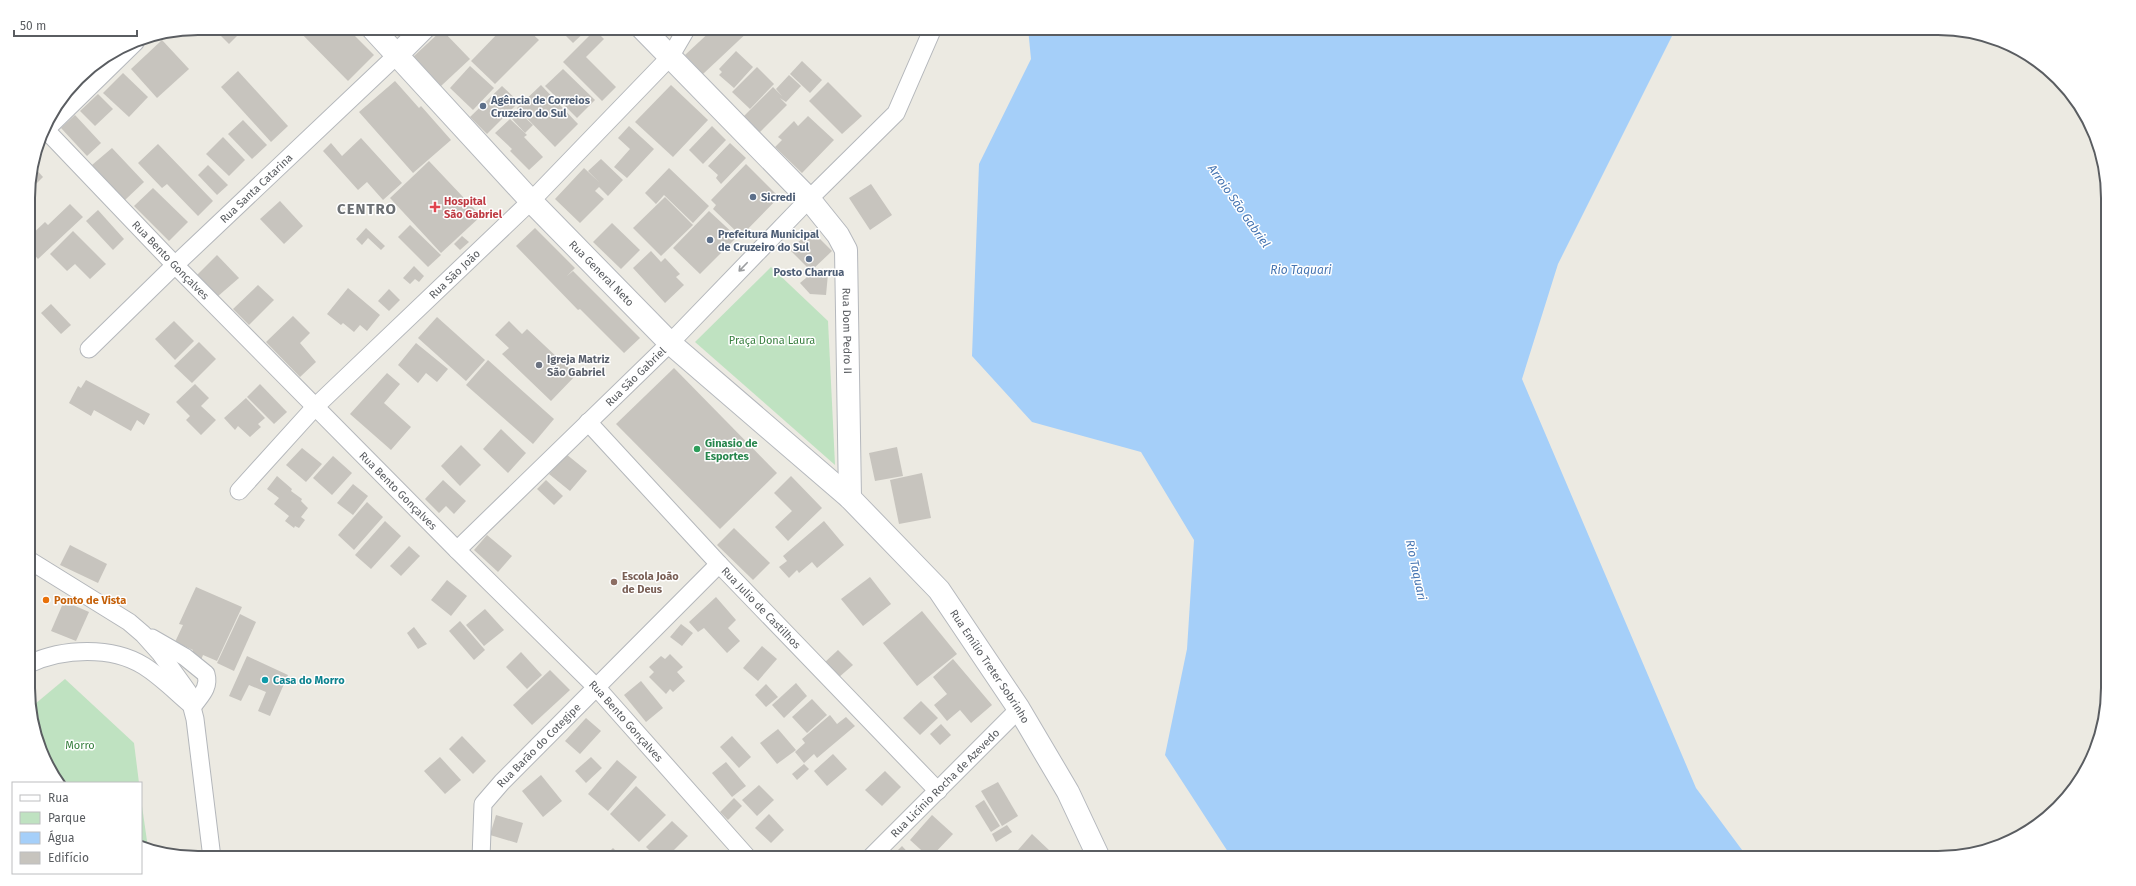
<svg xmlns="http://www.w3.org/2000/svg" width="2136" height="886" font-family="'Fira Sans',sans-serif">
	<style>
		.green { fill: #bfe2c1 }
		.water { fill: #a5cff9 }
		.building { fill: #c7c4be }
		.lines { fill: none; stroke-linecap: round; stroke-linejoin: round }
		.street-casing { stroke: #b4b7bb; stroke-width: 19 }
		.secondary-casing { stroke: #b5b8bd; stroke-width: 24 }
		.street { stroke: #fff; stroke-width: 17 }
		.secondary { stroke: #fff; stroke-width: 22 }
		.oneway { stroke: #9c9ea0 }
		.service-dot { fill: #5c6f8a; stroke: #fff; stroke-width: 1.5 }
		.health-dot { fill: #e0444e; stroke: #fff; stroke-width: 1.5 }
		.worship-dot { fill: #6b7280; stroke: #fff; stroke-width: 1.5 }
		.leisure-dot { fill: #2e9e5b; stroke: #fff; stroke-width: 1.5 }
		.education-dot { fill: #8d6e63; stroke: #fff; stroke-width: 1.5 }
		.food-dot { fill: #e8710a; stroke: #fff; stroke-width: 1.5 }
		.culture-dot { fill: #0f9aa8; stroke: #fff; stroke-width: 1.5 }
		.labels { text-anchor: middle; stroke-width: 3; stroke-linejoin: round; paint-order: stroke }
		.service-label { font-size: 11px; font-weight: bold; fill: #4e5e75; stroke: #fff; text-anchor: start }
		.street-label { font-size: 11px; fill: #5a5d61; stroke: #fff }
		.health-label { font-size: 11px; font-weight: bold; fill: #be3a42; stroke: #fff; text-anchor: start }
		.park-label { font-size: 11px; fill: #3a8041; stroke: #fff }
		.worship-label { font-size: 11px; font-weight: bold; fill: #5b616d; stroke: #fff; text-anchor: start }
		.leisure-label { font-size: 11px; font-weight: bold; fill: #27864d; stroke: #fff; text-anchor: start }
		.education-label { font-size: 11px; font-weight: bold; fill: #785e54; stroke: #fff; text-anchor: start }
		.food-label { font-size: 11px; font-weight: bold; fill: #c56008; stroke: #fff; text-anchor: start }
		.culture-label { font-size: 11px; font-weight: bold; fill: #0d838f; stroke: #fff; text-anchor: start }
		.water-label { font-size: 12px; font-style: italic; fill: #4675b2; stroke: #fff }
		.district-label { font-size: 15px; font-weight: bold; letter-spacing: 1px; fill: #6b6f73; stroke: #fff }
		.rim { fill: none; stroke: #5a5d61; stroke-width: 2 }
	</style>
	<rect width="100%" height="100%" fill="#eceae2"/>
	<g class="green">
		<polygon points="771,267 828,321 835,465 695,342"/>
		<polygon points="65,679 134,743 139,783 58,783 41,753 29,709"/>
		<polygon points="141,799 148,848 141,847"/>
	</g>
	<polygon class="water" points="1028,28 1676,28 1558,264 1522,379 1696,788 1748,858 1232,858 1165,755 1187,649 1194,540 1141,452 1032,422 972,356 979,164 1031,59"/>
	<g class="building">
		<polygon points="213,28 245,28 229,44"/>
		<polygon points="296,28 347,28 374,55 348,81"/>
		<polygon points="503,28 526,28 539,40 495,84 471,61"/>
		<polygon points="570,28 589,28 573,43 564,34"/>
		<polygon points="714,28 752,28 703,74 685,55"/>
		<polygon points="442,30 470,59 441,86 413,57"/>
		<polygon points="595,30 604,39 586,57 616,87 602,101 563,62"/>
		<polygon points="162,40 189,69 157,98 131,69"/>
		<polygon points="736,51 753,67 734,88 719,75 722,72 719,69"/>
		<polygon points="802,61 822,80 810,93 790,74"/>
		<polygon points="470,66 494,88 473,110 450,88"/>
		<polygon points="757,67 774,84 750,109 732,92"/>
		<polygon points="563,69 595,100 577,118 545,86"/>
		<polygon points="238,71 288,126 271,142 221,87"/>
		<polygon points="123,73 148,97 129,117 103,93"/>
		<polygon points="789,75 801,86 786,102 780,98 787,105 757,135 741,119 773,87 782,96 776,89"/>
		<polygon points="395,81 419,108 421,106 451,140 413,173 359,112"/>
		<polygon points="828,82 862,116 842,134 809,101"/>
		<polygon points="541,85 578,124 555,147 517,108"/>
		<polygon points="671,85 708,120 673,157 635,122"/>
		<polygon points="502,86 519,102 487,134 470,117"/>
		<polygon points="98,94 113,109 95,126 80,111"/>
		<polygon points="519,112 533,125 525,133 512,119"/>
		<polygon points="75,115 101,143 87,156 61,128"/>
		<polygon points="808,116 834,140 802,173 775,147 782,140 778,137 794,121 798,126"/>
		<polygon points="510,119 527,135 524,137 543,157 529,170 510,151 512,149 495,133"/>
		<polygon points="243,120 267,145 252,159 228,134"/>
		<polygon points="629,126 654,149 627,178 614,167 630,149 618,138"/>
		<polygon points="712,126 726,140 703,164 689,150"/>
		<polygon points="223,137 245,160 229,176 206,154"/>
		<polygon points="361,138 402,183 383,200 367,182 358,190 323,151 331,143 342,156"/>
		<polygon points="730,143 746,158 721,184 716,178 718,175 708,166"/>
		<polygon points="158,144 213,201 198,216 167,184 162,188 138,163"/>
		<polygon points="112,148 144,182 125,200 92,165"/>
		<polygon points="601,159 623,180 608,196 599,187 595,191 604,199 580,223 555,199 584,168 600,183 588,171"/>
		<polygon points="429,161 481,216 441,253 390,198"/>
		<polygon points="746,164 779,197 741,236 713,209 716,205 711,200"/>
		<polygon points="208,165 228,185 217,195 198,175"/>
		<polygon points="34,167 43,177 28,192 28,187"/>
		<polygon points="669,168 709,206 693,223 664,195 656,204 645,193"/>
		<polygon points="871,184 892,215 870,230 849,198"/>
		<polygon points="153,188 188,222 169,241 134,206"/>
		<polygon points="28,196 36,203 28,210"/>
		<polygon points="665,197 693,225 661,256 633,228"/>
		<polygon points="280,201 303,226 284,244 260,219"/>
		<polygon points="70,204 83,217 38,259 29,249 28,238 45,222 48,225"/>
		<polygon points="98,210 124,239 113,250 86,221"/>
		<polygon points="709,211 737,237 700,274 673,248"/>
		<polygon points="612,223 640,250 621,269 593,242"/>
		<polygon points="410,225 441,255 428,267 398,237"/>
		<polygon points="366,228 385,246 381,250 368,238 362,245 356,239"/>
		<polygon points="535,228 575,268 567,276 573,271 640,338 624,353 580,309 578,310 516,246"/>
		<polygon points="811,230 832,251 811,271 790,250"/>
		<polygon points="73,231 106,264 90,279 75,264 67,271 50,254"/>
		<polygon points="462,236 469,242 460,250 454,244"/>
		<polygon points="651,251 661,262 665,258 680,274 676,277 684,285 665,303 633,268"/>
		<polygon points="217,255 239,278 217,297 196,276"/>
		<polygon points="414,266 424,276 419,282 415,279 410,284 403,278"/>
		<polygon points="813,272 828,274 826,295 810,294 800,283"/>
		<polygon points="258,285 274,300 249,325 233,309"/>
		<polygon points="348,288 380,315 367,331 360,325 354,332 343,323 341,325 327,314"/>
		<polygon points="389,289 400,300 389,311 378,301"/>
		<polygon points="51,304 71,325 61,334 41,313"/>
		<polygon points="293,316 310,333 300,343 316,362 300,377 266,342"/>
		<polygon points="437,317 485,360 466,381 418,338"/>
		<polygon points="174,321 194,341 175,360 155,339"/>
		<polygon points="509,321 522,334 527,329 576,375 551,401 502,354 509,348 495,335"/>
		<polygon points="29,336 34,341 29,346"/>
		<polygon points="199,342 216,359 192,383 174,366"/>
		<polygon points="416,343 448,369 437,382 426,373 418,383 398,365"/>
		<polygon points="488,360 554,419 533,444 466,385"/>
		<polygon points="674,368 777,473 720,529 616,424"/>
		<polygon points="387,373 400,384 384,403 411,427 391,450 350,414"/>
		<polygon points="86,380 150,414 144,425 137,420 131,431 94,410 91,416 69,403 78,386 81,388"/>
		<polygon points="195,384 209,398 201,406 216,420 201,435 186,420 190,416 176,402"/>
		<polygon points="260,384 287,412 274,424 247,397"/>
		<polygon points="246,398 265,418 258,424 261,427 250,437 238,426 235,430 224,418"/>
		<polygon points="501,429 526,453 508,473 483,449"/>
		<polygon points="461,445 481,465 460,486 441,466"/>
		<polygon points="897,447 903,476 875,481 869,453"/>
		<polygon points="302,448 322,464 306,482 286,465"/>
		<polygon points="566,454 587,471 570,491 549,474"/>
		<polygon points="333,456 352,473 332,495 313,478"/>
		<polygon points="922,473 931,518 899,524 890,480"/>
		<polygon points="277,476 292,489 291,491 302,499 301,501 308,508 301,517 305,520 299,528 295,526 294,528 285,521 289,516 274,504 279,498 267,489"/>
		<polygon points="791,476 822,508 788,541 775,527 792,511 774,493"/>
		<polygon points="443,480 466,501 454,514 446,506 439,513 425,499"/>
		<polygon points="546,480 563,496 554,505 537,489"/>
		<polygon points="353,484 368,496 353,515 337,503"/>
		<polygon points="367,502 383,517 354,550 338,535"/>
		<polygon points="385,521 401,536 371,569 355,555"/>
		<polygon points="824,521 844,545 817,568 812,562 799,573 797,570 789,578 779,567 787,561 783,556"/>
		<polygon points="734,528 770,563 753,580 717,545"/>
		<polygon points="487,535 512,556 498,572 474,550"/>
		<polygon points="70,545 107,564 98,583 60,565"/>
		<polygon points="409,546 420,556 401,576 390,566"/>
		<polygon points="870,577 891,604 863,626 841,599"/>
		<polygon points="447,580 467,596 451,616 431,600"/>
		<polygon points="196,587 242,607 217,661 203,655 201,660 191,655 193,650 175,642 183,625 179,624"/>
		<polygon points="716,597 736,620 728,628 740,641 727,653 704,628 698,632 689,622"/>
		<polygon points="64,601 89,612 76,641 51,631"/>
		<polygon points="485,609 504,630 484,646 466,625"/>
		<polygon points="922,611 957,654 917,686 883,643"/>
		<polygon points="240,614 256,622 234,671 217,663"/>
		<polygon points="460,621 485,650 474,660 449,631"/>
		<polygon points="681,624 693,633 682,646 670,637"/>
		<polygon points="414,627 427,644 418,649 407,633"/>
		<polygon points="762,646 777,659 758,681 743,668"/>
		<polygon points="838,650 853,665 838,678 824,663"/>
		<polygon points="521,652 542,675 527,689 506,667"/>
		<polygon points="670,654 683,667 677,672 685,681 673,692 670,689 666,694 649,677 654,672 649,667 661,656 665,659"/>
		<polygon points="247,656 288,675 270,716 258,711 266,692 249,685 241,701 229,696"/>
		<polygon points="953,659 992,705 971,723 960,710 947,721 934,705 947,694 933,677"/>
		<polygon points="550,670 570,690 532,725 513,705"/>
		<polygon points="641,681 663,708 646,722 624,695"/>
		<polygon points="796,683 807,696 784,718 772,705"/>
		<polygon points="766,684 778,697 766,707 755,695"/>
		<polygon points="812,699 827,715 807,733 792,717"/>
		<polygon points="921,701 938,718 920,735 903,718"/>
		<polygon points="830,715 837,724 846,717 855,726 817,758 814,754 804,763 795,752 805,743 802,739"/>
		<polygon points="586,718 601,731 580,754 565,741"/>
		<polygon points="941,724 951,735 940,745 930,734"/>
		<polygon points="778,729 796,750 777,764 760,743"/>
		<polygon points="462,736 486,761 473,774 449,749"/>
		<polygon points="732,736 751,757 739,768 720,747"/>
		<polygon points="833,754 847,769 827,786 814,771"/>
		<polygon points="440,757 461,780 445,794 424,771"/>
		<polygon points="591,757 602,768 586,783 575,771"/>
		<polygon points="617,760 637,777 608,811 588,794"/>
		<polygon points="726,762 746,786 732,797 712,773"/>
		<polygon points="804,764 809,769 797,780 792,774"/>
		<polygon points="885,771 901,787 882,806 865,790"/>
		<polygon points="541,775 562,801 543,817 522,791"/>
		<polygon points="998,782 1018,816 1002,826 981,791"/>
		<polygon points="759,785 774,800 757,816 742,800"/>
		<polygon points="636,786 666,815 639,842 610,814"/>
		<polygon points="734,798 742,806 728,820 720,812"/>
		<polygon points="984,800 1000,826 991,832 975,806"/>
		<polygon points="769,814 784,830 771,843 755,828"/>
		<polygon points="496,815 523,823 517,843 490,835"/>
		<polygon points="932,815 953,834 930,858 910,840"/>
		<polygon points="672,821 688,836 666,858 657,858 646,847"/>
		<polygon points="1007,825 1012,832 996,842 992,834"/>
		<polygon points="1032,834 1050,851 1044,858 1011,858"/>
		<polygon points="902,846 913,858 890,858"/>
		<polygon points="613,848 623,858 603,858"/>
	</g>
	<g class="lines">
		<defs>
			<g id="street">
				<path id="s1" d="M44,128L175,265L457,550L597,688L748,858"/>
				<path id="s2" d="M89,349L175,265L398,54"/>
				<path id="s3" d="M588,422L719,564L938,791"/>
				<path id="s4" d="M239,491L315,407L531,201L670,57L687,28"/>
				<path id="s5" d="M457,550L670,343L809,199L896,113L933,28"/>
				<polyline points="29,560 129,622 143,634 160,653 188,692 195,719 212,858"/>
				<path d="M152,638L185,657L206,674C210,688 200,696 193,706"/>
				<path d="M29,664C63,648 112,646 144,666C160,676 175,691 189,703"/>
				<path id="s6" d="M481,858L483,804L502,782L719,564"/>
				<path id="s7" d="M870,858L1019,709"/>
			</g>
			<g id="secondary">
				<path id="s8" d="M372,28L531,201L670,343L850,498L939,590L1019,709L1068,792L1099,858"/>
				<path id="s9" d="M642,28L809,199L838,235L846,250L850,498"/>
				<polyline points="398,54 424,28"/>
				<polyline points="44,128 133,41"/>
			</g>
		</defs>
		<use href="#street" class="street-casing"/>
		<use href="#secondary" class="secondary-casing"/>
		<use href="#street" class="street"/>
		<use href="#secondary" class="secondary"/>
	</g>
	<defs><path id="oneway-shaft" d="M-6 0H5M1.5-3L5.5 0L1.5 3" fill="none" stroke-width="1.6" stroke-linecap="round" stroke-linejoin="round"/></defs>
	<use class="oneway" href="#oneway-shaft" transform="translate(743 267) rotate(134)"/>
	<g class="service-dot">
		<circle cx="483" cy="106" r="4"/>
		<circle cx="753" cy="197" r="4"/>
		<circle cx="710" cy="240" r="4"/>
		<circle cx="809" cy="259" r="4"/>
	</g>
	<path class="health-dot" d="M433 201h4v4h4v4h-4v4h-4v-4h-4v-4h4z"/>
	<circle class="worship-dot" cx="539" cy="365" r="4"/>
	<circle class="leisure-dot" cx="697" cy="449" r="4"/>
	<circle class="education-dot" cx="614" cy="582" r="4"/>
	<circle class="food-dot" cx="46" cy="600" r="4"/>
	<circle class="culture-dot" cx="265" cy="680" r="4"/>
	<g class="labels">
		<g class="service-label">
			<text x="491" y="104">Agência de Correios<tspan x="491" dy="13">Cruzeiro do Sul</tspan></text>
			<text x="761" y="201">Sicredi</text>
			<text x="718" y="238">Prefeitura Municipal<tspan x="718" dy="13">de Cruzeiro do Sul</tspan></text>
			<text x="809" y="276" text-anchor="middle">Posto Charrua</text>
		</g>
		<g class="street-label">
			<text dy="4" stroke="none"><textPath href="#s2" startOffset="232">Rua Santa Catarina</textPath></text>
			<text dy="4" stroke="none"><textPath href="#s1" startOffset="183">Rua Bento Gonçalves</textPath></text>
			<text dy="4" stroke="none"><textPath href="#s8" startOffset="336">Rua General Neto</textPath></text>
			<text dy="4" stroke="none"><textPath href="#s4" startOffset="306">Rua São João</textPath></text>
			<text dy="4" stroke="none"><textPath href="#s9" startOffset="383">Rua Dom Pedro II</textPath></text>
			<text dy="4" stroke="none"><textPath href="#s5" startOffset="249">Rua São Gabriel</textPath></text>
			<text dy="4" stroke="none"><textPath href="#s1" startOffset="507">Rua Bento Gonçalves</textPath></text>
			<text dy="4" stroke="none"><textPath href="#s3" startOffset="254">Rua Julio de Castilhos</textPath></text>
			<text dy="4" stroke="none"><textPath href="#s8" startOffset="891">Rua Emílio Treter Sobrinho</textPath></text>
			<text dy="4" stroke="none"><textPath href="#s1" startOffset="831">Rua Bento Gonçalves</textPath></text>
			<text dy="4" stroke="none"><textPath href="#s6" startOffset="135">Rua Barão do Cotegipe</textPath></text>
			<text dy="4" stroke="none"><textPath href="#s7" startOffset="106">Rua Licínio Rocha de Azevedo</textPath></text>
		</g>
		<g class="health-label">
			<text x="444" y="205">Hospital<tspan x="444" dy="13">São Gabriel</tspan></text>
		</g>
		<g class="park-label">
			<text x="772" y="344">Praça Dona Laura</text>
			<text x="80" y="749">Morro</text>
		</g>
		<g class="worship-label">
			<text x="547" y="363">Igreja Matriz<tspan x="547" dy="13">São Gabriel</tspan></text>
		</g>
		<g class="leisure-label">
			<text x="705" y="447">Ginasio de<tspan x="705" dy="13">Esportes</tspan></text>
		</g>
		<g class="education-label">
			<text x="622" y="580">Escola João<tspan x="622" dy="13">de Deus</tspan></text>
		</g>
		<g class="food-label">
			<text x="54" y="604">Ponto de Vista</text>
		</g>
		<g class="culture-label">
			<text x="273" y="684">Casa do Morro</text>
		</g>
		<g class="water-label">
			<text transform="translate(1239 206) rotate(55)" y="4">Arroio São Gabriel</text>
			<text x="1301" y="274">Rio Taquari</text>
			<text transform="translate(1416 570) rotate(78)" y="4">Rio Taquari</text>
		</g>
		<g class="district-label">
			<text x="367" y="214">CENTRO</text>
		</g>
	</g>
	<path d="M0 0H2136V886H0ZM198 35H1938A163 163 0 0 1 2101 198V688A163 163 0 0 1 1938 851H198A163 163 0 0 1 35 688V198A163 163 0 0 1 198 35Z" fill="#fff" fill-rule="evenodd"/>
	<path class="rim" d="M198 35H1938A163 163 0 0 1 2101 198V688A163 163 0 0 1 1938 851H198A163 163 0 0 1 35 688V198A163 163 0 0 1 198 35Z"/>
	<rect x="12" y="782" width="130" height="92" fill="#ffffff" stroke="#bdbec0"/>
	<rect x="20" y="795" width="20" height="6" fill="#ffffff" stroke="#bdbec0"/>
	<text x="48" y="802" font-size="12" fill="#5a5d61">Rua</text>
	<rect x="20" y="812" width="20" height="12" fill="#bfe2c1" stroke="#bdbec0"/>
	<text x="48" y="822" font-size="12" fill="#5a5d61">Parque</text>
	<rect x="20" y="832" width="20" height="12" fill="#a5cff9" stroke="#bdbec0"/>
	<text x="48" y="842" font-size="12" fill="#5a5d61">Água</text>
	<rect x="20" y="852" width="20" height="12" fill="#c7c4be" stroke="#bdbec0"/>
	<text x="48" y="862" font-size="12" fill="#5a5d61">Edifício</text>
	<path d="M14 30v6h123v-6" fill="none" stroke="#5a5d61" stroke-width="2"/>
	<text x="20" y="30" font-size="12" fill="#5a5d61" stroke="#ffffff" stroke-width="3" paint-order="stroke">50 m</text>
</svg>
